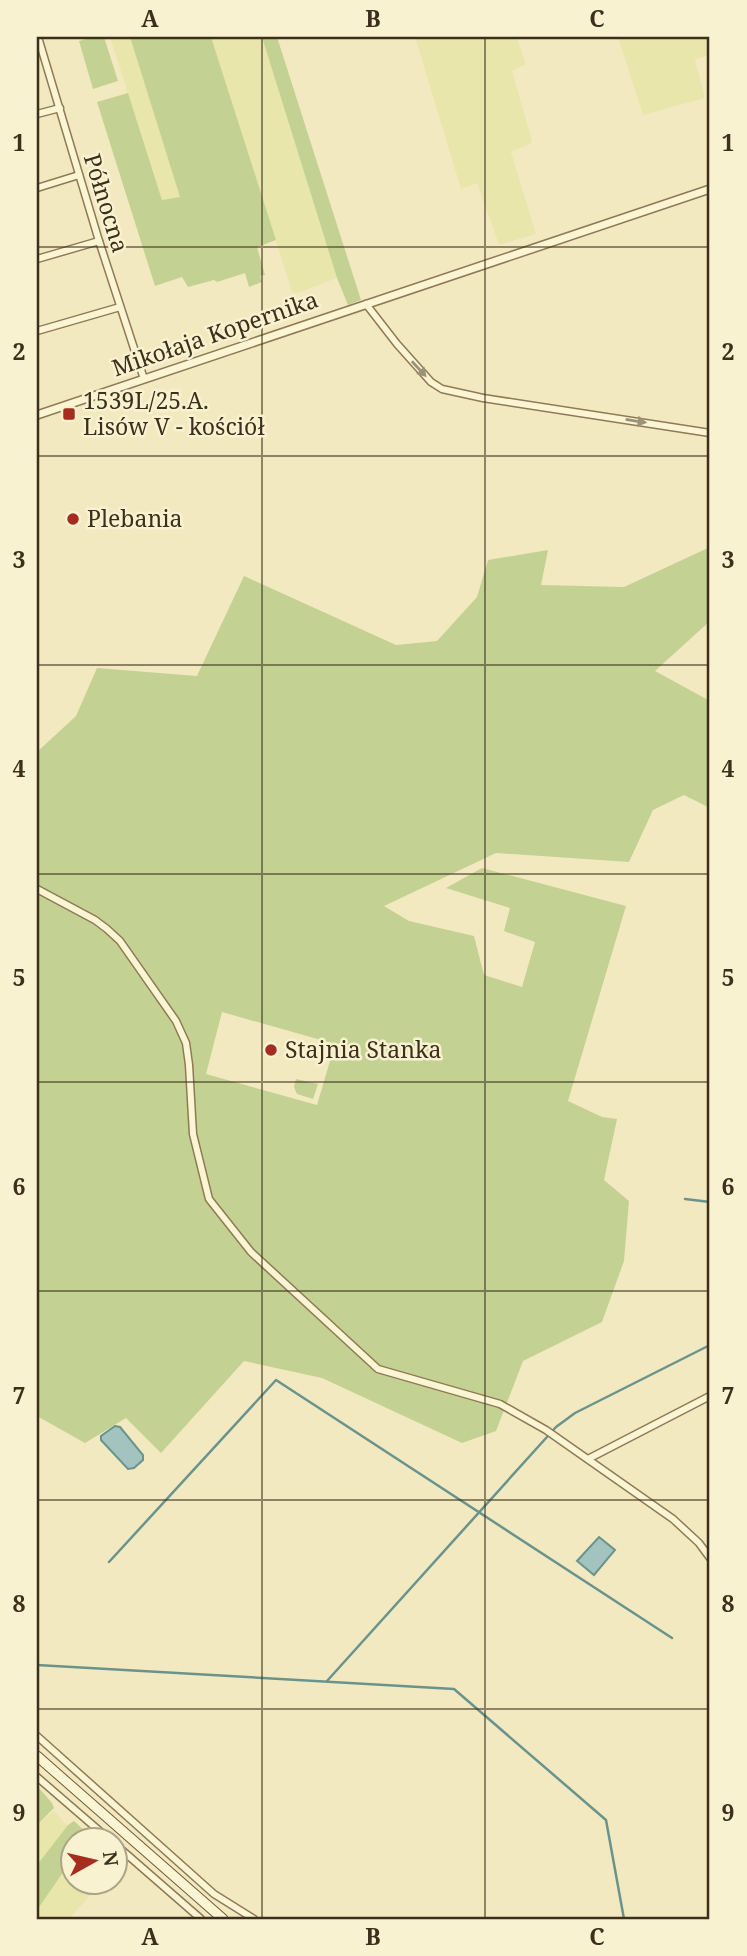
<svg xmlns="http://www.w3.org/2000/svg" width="747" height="1956" font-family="'Noto Serif',serif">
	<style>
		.farmland { fill: #e9e6ac }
		.green { fill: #c3d292; fill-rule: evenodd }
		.water { fill: #a3c4be; stroke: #69948e; stroke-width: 2 }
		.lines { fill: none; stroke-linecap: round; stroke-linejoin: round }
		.stream { stroke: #69948e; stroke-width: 2.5 }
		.minor-casing { stroke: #8e7a56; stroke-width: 9 }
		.tertiary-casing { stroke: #8e7a56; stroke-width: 10 }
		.secondary-casing { stroke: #705b39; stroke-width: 11 }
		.minor { stroke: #fcf5d4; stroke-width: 6 }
		.tertiary { stroke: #fcf5d4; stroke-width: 7 }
		.secondary { stroke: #fcf5d4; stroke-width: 9 }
		.oneway { fill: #9c9278 }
		.grid { fill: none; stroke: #3c2f1c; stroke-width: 2; stroke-opacity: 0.55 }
		.poi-dot { fill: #a42d1f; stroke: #f9f2d0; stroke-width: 2.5 }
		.labels { text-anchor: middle; stroke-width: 5; stroke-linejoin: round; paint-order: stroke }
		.street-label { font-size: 23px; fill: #3c2f1c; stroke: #f9f2d0 }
		.poi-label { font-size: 23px; fill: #3c2f1c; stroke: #f9f2d0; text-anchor: start }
		.neatline { fill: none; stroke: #3c2f1c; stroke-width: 2.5 }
		.grid-label { font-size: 23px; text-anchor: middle; font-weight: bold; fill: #3c2f1c }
	</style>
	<rect width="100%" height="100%" fill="#f3e9c0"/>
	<g class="farmland">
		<polygon points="110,37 130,37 180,197 162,200"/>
		<polygon points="211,37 262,37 337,278 298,293 292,292"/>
		<polygon points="415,37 517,37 526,64 512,71 532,141 530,144 511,152 536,234 499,245 477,183 461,189"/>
		<polygon points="618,37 707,37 710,54 695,60 705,98 643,115"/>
		<polygon points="54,1811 68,1827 37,1865 37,1825"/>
		<polygon points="73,1858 74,1882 101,1883 69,1919 37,1919 37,1910"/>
	</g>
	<g class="green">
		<polygon points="94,37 104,37 118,81 93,89 79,41"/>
		<polygon points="130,37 211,37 276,240 257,247 265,275 260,276 262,282 249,287 245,273 217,282 214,280 188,287 182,277 155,286 97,102 128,93 162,200 180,197"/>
		<polygon points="262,37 277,37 361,300 348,305 337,278"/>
		<path d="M710,547V621L655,671L710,701V808L684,795L653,810L629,862L496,853L384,906L409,921L474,936L484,975L522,987L535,942L504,931L510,908L446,888L482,868L626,906L568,1101L602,1117L617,1119L604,1180L629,1201L624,1261L602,1322L523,1361L496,1431L462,1443L322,1378L244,1361L161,1453L126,1418L85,1443L37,1416V752L76,716L97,668L197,676L244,576L396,645L437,641L477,597L488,560L548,550L541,585L624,587ZM222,1012L335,1044L317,1105L206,1074Z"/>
		<polygon points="296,1079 318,1084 313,1099 297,1094 294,1087"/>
		<polygon points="40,1789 52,1803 54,1808 37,1825 37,1790"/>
		<polygon points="74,1821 90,1836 90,1840 74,1840 73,1858 37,1910 37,1865 68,1825"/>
	</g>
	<g class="water">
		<polygon points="115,1426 120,1427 143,1455 143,1460 134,1468 128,1469 101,1440 101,1436"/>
		<polygon points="599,1537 615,1550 594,1575 577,1561"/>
	</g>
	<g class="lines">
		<g class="stream">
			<polyline points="685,1199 710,1202"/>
			<polyline points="109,1562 276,1380 672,1638"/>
			<polyline points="37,1665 454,1689 606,1820 624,1919"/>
			<polyline points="327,1681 556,1427 575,1413 710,1345"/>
		</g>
		<defs>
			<g id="minor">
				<polyline points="38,37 99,241 144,379"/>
				<polyline points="37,114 60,108"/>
				<polyline points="37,188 79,175"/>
				<polyline points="37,259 99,241"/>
				<polyline points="366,304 397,344 431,382 442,389 483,398 710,433"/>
				<polyline points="37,331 120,307"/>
				<polyline points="37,889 95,920 107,929 120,941 176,1021 186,1043 189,1065 193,1134 209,1199 251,1252 378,1369 500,1404 546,1430 673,1519 699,1543 710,1558"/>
				<polyline points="588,1459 710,1396"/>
				<polyline points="37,1736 214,1894 254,1919"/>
				<polyline points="37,1777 110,1840"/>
				<polyline points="116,1845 201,1919"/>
			</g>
			<polyline id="tertiary" points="37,415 710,189"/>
			<polyline id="secondary" points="37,1756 223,1919"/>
		</defs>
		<use href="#minor" class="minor-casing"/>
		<use href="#tertiary" class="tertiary-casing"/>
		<use href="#secondary" class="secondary-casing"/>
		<use href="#minor" class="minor"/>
		<use href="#tertiary" class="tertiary"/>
		<use href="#secondary" class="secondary"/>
	</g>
	<defs><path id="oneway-solid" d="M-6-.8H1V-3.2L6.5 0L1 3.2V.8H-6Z" transform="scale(1.75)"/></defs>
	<g class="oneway">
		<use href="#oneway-solid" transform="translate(419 369) rotate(47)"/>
		<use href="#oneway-solid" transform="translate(636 421) rotate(9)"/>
	</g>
	<path class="grid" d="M262,37V1919M485,37V1919M37,247H710M37,456H710M37,665H710M37,874H710M37,1082H710M37,1291H710M37,1500H710M37,1709H710"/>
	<g class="poi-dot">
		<rect x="62" y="407" width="14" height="14" rx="3.5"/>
		<circle cx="73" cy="519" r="7"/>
		<circle cx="271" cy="1050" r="7"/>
	</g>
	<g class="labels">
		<g class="street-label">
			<text transform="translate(106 203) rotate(73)" y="8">Północna</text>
			<text transform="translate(215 334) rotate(-19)" y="8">Mikołaja Kopernika</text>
		</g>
		<g class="poi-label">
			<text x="83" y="409">1539L/25.A.<tspan x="83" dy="26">Lisów V - kościół</tspan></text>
			<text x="87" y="527">Plebania</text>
			<text x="285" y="1058">Stajnia Stanka</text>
		</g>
	</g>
	<rect width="747" height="1956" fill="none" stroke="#f9f2d0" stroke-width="77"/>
	<g transform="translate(94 1861) rotate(82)"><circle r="33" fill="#f9f2d0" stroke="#ada488" stroke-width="2"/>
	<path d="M0-5L12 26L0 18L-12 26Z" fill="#a42d1f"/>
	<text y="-10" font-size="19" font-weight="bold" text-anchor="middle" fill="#3c2f1c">N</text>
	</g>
	<rect x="38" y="38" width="670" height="1880" class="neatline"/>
	<g class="grid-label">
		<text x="150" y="27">A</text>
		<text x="373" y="27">B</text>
		<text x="597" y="27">C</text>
		<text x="19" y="151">1</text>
		<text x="728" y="151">1</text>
		<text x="19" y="360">2</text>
		<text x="728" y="360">2</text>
		<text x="19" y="568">3</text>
		<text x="728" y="568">3</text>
		<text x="19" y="777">4</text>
		<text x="728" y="777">4</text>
		<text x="19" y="986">5</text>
		<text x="728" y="986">5</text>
		<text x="19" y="1195">6</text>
		<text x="728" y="1195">6</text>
		<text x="19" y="1404">7</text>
		<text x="728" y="1404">7</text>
		<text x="19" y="1612">8</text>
		<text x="728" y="1612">8</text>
		<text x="19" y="1821">9</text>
		<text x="728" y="1821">9</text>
		<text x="150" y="1945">A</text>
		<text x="373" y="1945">B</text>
		<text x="597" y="1945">C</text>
	</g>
</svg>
